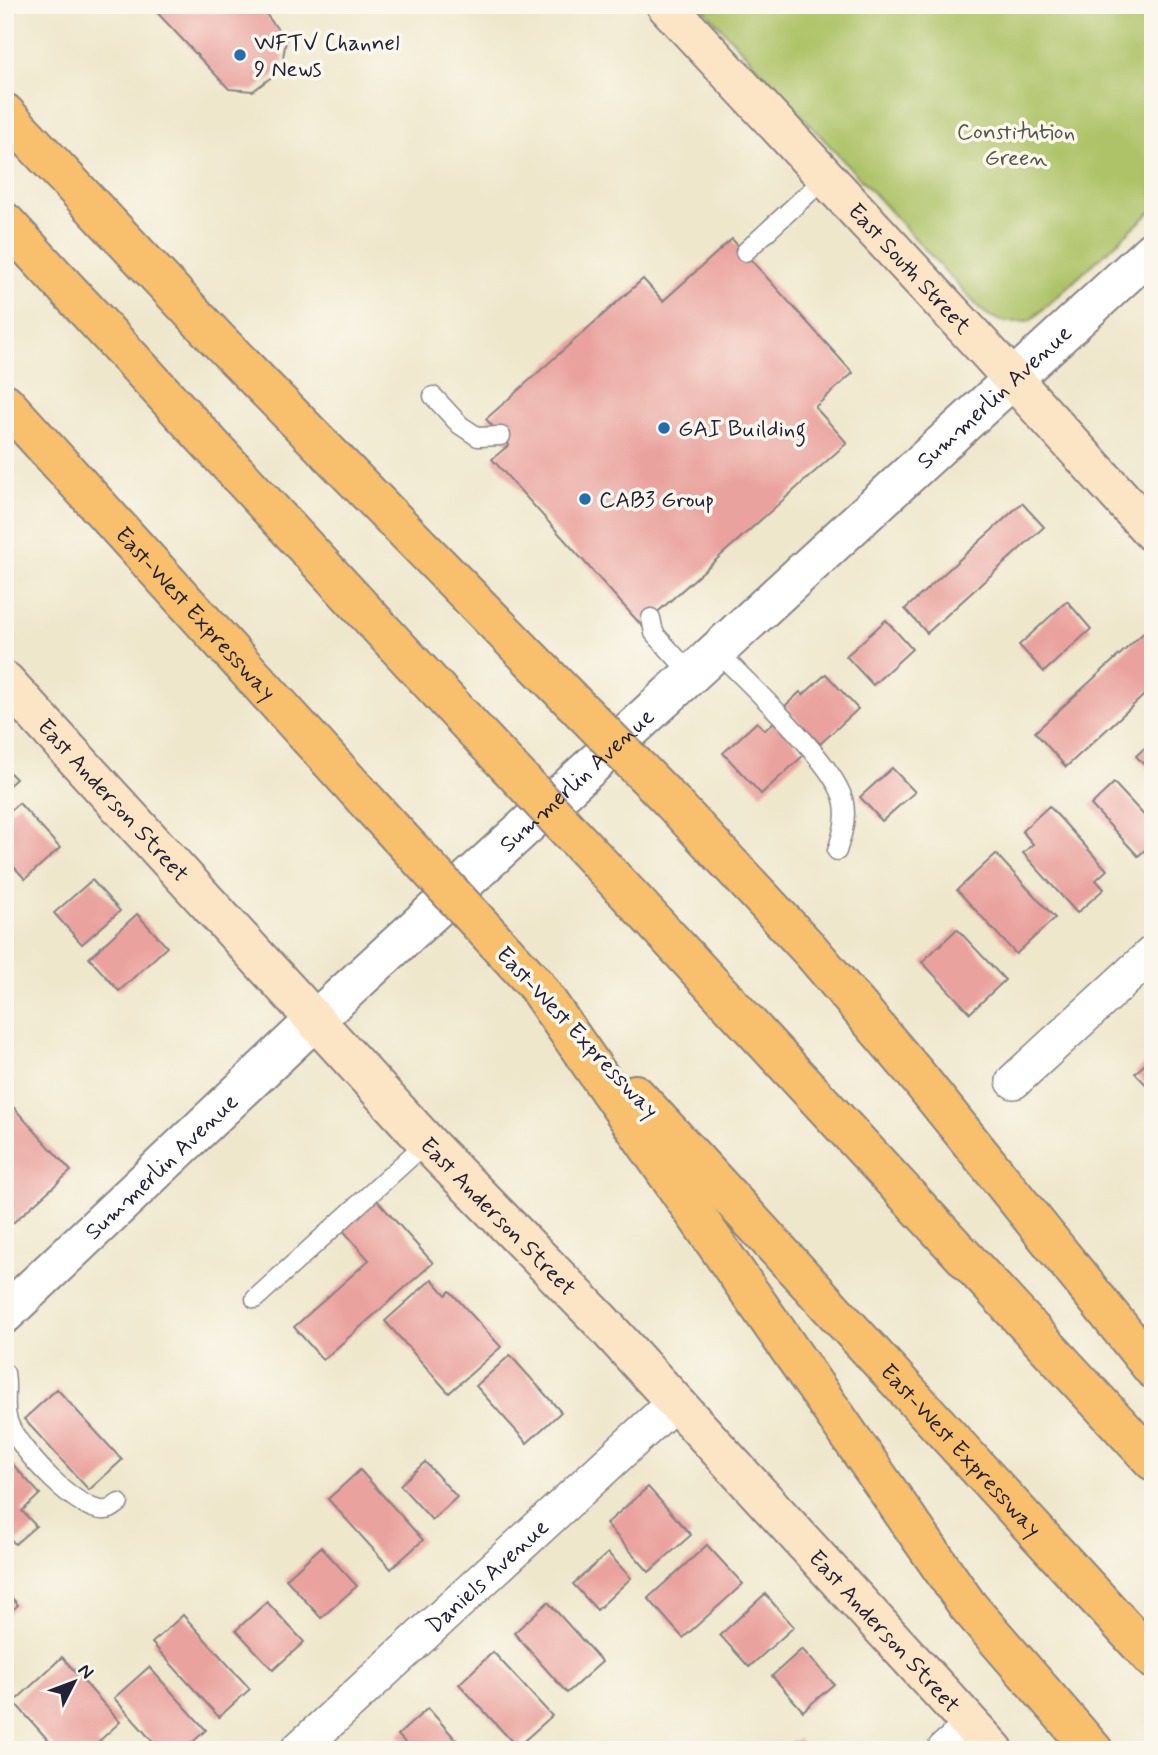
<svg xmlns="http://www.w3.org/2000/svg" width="1158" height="1755" font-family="Mynerve,sans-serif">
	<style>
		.green { fill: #aec368; stroke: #687252; stroke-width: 2 }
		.building { fill: #eaa29e }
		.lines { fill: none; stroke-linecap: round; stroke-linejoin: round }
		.service-casing { stroke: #888484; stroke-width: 21 }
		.minor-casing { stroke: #888484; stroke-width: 38 }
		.tertiary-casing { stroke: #888484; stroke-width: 42 }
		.secondary-casing { stroke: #888484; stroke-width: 42 }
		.motorway-casing { stroke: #888484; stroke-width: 42 }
		.service { stroke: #fff; stroke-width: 18 }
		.minor { stroke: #fff; stroke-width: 35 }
		.tertiary { stroke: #fff; stroke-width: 38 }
		.secondary { stroke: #fce5c4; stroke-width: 38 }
		.motorway { stroke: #f8bf6c; stroke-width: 38 }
		.motorway-bridge-casing { stroke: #888484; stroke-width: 42; stroke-linecap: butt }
		.motorway-bridge { stroke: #f8bf6c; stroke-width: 38 }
		.poi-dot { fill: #1f6fb2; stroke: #fbf7ec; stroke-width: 2.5 }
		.labels { text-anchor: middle; stroke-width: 7; stroke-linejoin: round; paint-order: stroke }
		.poi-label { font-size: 23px; fill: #22223b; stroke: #fbf7ec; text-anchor: start }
		.park-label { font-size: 23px; fill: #535a4b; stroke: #fbf7ec }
		.street-label { font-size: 23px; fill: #22223b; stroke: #fbf7ec }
	</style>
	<rect width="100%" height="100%" fill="#fbf7ec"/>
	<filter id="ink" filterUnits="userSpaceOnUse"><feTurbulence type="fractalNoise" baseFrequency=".0143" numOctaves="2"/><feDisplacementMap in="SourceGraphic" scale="14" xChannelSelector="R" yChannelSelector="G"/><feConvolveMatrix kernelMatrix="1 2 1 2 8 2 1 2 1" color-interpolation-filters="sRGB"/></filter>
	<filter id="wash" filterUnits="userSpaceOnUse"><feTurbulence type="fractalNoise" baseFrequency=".00686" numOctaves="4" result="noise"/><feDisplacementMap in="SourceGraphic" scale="28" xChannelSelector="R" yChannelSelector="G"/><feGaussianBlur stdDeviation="1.57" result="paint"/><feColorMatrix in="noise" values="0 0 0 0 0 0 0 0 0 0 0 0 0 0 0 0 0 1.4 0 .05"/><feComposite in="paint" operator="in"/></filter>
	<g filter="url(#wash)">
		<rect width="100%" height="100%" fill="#efe7cc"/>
		<path class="green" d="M700,5H1151L1153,210L1031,320C1011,324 997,323 981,310Z"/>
		<g id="blocks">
			<g class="building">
				<polygon points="150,5 259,5 286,40 281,70 253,91 229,89"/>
				<polygon points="732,239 853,373 815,407 847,443 642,626 492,459 509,445 486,419 643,279 663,301"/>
				<polygon points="1022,503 1044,527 927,633 905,609"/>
				<polygon points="1067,601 1091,629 1044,672 1019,645"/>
				<polygon points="886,620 912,649 873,685 846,656"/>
				<polygon points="1149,628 1153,632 1153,687 1066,767 1035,732"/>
				<polygon points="826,674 858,709 820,744 785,706 800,692 803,695"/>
				<polygon points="775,721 805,754 761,794 723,753 757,722 765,730"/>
				<polygon points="1153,740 1153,774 1136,756"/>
				<polygon points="5,768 16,779 5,789"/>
				<polygon points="892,768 915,792 882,821 860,797"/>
				<polygon points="1114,783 1153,825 1153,843 1138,856 1091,805"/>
				<polygon points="19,803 60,848 25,879 5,857 5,815"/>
				<polygon points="1049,806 1107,870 1096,880 1104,889 1077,913 1023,853 1033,844 1022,831"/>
				<polygon points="996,854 1055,918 1016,954 957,890"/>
				<polygon points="92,880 120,911 82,944 54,913"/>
				<polygon points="137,914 167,947 119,991 89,958"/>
				<polygon points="957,929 1005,980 970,1013 922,962"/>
				<polygon points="1153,1057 1153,1092 1135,1073"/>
				<polygon points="5,1098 71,1171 5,1230"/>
				<polygon points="375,1198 433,1263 323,1360 294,1327 369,1260 341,1228"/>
				<polygon points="432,1279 446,1295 450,1291 501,1347 449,1393 385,1321"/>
				<polygon points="510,1355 561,1412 527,1443 476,1386"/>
				<polygon points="57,1389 122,1460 89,1490 24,1419"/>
				<polygon points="5,1456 40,1494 22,1511 36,1526 15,1544 5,1533"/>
				<polygon points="425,1462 457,1497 432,1520 400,1485"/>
				<polygon points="360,1470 423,1540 391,1569 328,1499"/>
				<polygon points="648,1487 691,1535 649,1572 606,1524"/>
				<polygon points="707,1545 743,1584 683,1638 648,1598"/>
				<polygon points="321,1547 357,1586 321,1618 286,1579"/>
				<polygon points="608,1553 631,1578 597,1610 573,1584"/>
				<polygon points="5,1590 18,1605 5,1617"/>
				<polygon points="765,1594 794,1627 749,1667 720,1635"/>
				<polygon points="267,1602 304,1642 273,1670 236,1630"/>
				<polygon points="548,1602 602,1662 567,1693 514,1633"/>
				<polygon points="183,1615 250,1689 219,1717 152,1643"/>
				<polygon points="802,1649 834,1684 803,1711 772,1676"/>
				<polygon points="493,1652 552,1716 517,1747 459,1684"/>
				<polygon points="62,1657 120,1722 97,1743 103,1750 57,1750 14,1702"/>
				<polygon points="149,1667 206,1730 184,1750 160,1750 114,1698"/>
				<polygon points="428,1708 465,1750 412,1750 398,1735"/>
				<polygon points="798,1739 807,1750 786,1750"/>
			</g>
		</g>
	</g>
	<g filter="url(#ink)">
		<use href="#blocks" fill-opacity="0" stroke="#888484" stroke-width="2"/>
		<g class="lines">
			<defs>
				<g id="service">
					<polyline points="745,252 826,177"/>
					<polyline points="433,396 460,425 478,437 501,436"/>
					<polyline points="651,618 654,633 691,674"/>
					<path d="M716,650C746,682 838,765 844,803C847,820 842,835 837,851"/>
					<polyline points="255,1299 427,1142"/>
					<path d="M5,1373C8,1389 3,1406 8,1421C16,1446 82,1520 110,1509C113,1508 116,1505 119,1503"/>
				</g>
				<g id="minor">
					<polyline points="1014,1081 1153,953"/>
					<path id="s1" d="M298,1750L675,1402"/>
					<polyline points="945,1750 972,1726"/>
				</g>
				<g id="tertiary">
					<path id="s2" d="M5,1314L315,1020L1153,250"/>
				</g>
				<g id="secondary">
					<path id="s3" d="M666,5L988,352L1153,533"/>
					<path id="s4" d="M5,681L431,1147L599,1319L994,1750"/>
				</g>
				<g id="motorway">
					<polyline points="5,113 217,339 567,696"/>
					<polyline points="5,222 467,722"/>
					<path id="s5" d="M5,403L371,806"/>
					<polyline points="672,802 811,951 915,1073 1153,1369"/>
					<polyline points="631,897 1153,1461"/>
					<polyline points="535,984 968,1606 1093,1750"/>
					<path id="s6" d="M635,1094L1153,1659"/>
				</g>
			</defs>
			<use href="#service" class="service-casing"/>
			<use href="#minor" class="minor-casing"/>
			<use href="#tertiary" class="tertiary-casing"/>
			<use href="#secondary" class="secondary-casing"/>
			<use href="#motorway" class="motorway-casing"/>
			<use href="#service" class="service"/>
			<use href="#minor" class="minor"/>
			<use href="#tertiary" class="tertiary"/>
			<use href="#secondary" class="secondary"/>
			<use href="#motorway" class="motorway"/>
			<defs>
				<g id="motorway-bridge">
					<polyline points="567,696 672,802"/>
					<polyline points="467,722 631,897"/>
					<polyline points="371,806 535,984"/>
				</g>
			</defs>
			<use href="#motorway-bridge" class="motorway-bridge-casing"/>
			<use href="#motorway-bridge" class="motorway-bridge"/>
		</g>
	</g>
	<g class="poi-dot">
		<circle cx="240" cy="55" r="7"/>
		<circle cx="664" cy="428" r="7"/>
		<circle cx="585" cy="499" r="7"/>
	</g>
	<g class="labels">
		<g class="poi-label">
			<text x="254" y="50">WFTV Channel<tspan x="254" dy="26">9 News</tspan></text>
			<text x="678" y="436">GAI Building</text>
			<text x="599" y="507">CAB3 Group</text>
		</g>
		<g class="park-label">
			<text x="1016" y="139">Constitution<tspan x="1016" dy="26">Green</tspan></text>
		</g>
		<g class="street-label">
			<text dy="8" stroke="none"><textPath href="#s3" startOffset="359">East South Street</textPath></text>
			<text dy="8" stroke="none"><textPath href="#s2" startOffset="1349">Summerlin Avenue</textPath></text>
			<text dy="8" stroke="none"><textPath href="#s5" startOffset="284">East-West Expressway</textPath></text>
			<text dy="8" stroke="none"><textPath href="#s2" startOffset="782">Summerlin Avenue</textPath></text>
			<text dy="8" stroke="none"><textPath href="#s4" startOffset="161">East Anderson Street</textPath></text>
			<text transform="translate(578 1032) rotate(47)" y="8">East-West Expressway</text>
			<text dy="8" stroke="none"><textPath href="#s2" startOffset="215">Summerlin Avenue</textPath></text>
			<text dy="8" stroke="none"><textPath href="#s4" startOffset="728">East Anderson Street</textPath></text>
			<text dy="8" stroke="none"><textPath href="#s6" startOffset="483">East-West Expressway</textPath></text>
			<text dy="8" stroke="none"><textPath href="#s1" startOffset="257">Daniels Avenue</textPath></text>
			<text dy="8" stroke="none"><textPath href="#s4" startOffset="1295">East Anderson Street</textPath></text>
		</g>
	</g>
	<rect width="1158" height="1755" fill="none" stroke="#fbf7ec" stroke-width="28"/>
	<g transform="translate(74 1682) rotate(48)" stroke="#fbf7ec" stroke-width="5" paint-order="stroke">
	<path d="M0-5L12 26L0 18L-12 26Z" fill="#22223b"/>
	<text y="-10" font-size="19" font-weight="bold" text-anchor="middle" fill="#22223b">N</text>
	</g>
</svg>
